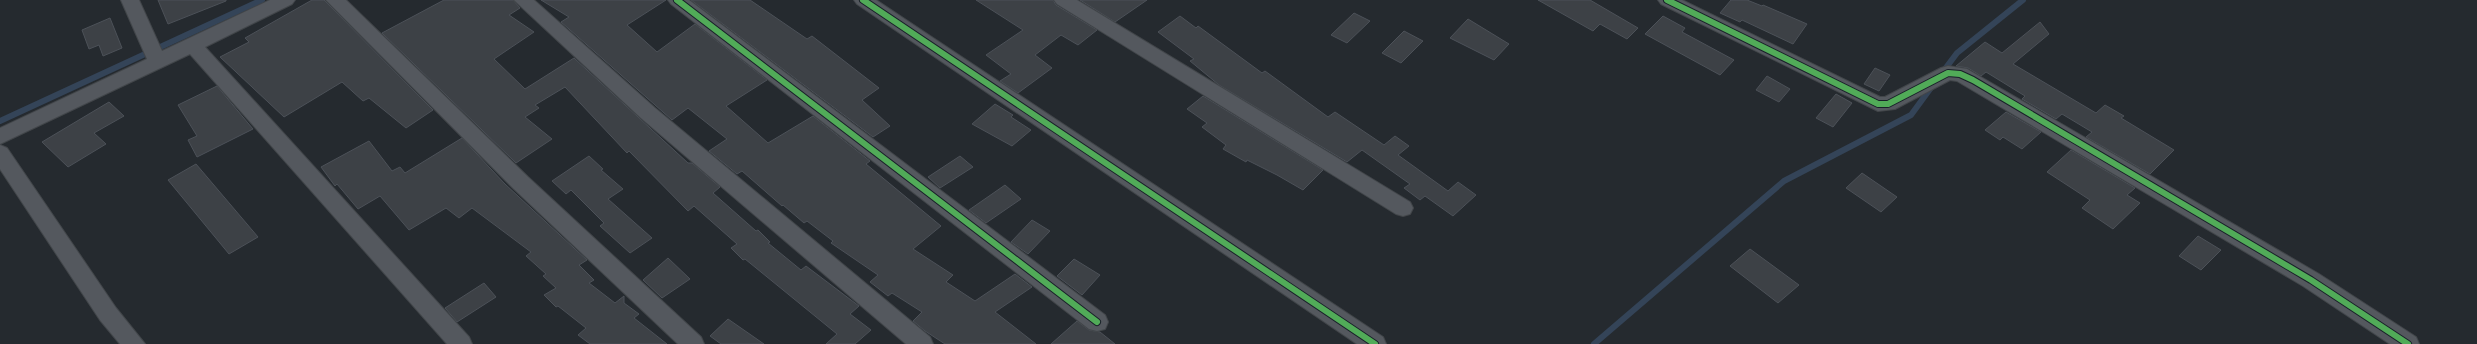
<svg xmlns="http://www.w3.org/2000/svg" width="2477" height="344" font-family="'Golos Text',sans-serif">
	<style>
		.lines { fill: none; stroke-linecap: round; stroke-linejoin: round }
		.stream { stroke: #344458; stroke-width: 6 }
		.building { fill: #3d4146; stroke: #4c5158 }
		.minor-casing { stroke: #42464a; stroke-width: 2 }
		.minor { fill: #54585e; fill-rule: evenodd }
		.cycleway-casing { stroke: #192029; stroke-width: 8 }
		.cycleway { stroke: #51ab58; stroke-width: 6 }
	</style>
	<rect width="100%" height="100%" fill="#252a2f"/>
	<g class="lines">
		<g class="stream">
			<polyline points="1942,73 1957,53 2023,0"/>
			<polyline points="0,121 262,0"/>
			<polyline points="1594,344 1784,181 1911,115 1933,85"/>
		</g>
	</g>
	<g class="building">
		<polygon points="158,0 226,0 226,1 168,24"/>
		<polygon points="312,0 324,0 433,110 406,128 369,98 363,101 342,82 284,117 220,57 249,42 245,38"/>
		<polygon points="444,0 513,0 520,8 509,15 534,32 494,59 525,89 574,58 688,163 692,163 720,187 713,193 756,231 758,230 770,242 768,243 801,270 806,266 859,306 850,314 871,330 855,344 826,344 837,334 745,259 743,260 731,248 737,244 694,206 688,211 629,151 627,153 565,87 535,105 539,108 525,117 552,139 516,163 382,33"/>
		<polygon points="541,0 666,0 627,25 657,52 695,24 767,80 726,106 768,143 813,116 870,161 866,164 941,226 913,249 953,275 946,282 975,301 1015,274 1032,287 995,312 1036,344 945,344 925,331 913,321 922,312 892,293 888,296 870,282 878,275 831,243 833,241 807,221 804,223 783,205 782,206 742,171 737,174 709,151 727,139 688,108 672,120 561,22 569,17"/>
		<polygon points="691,0 750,0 807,39 812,36 879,88 862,100 890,126 873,137"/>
		<polygon points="976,0 1053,0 1056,5 1097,30 1078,45 1061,35 1035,55 1052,68 1018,93 1000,81 1011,74 986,55 1023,30"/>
		<polygon points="1080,0 1147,0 1115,22"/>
		<polygon points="1538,0 1590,0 1638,28 1627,39 1600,24 1593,31"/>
		<polygon points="1731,0 1747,0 1762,6 1763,5 1807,24 1793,44 1742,20 1740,22 1720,13"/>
		<polygon points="1354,13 1370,21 1347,43 1331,35"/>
		<polygon points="1180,16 1196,28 1198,26 1262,73 1265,71 1328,117 1335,112 1384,145 1395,136 1409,146 1398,155 1448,191 1458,182 1476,195 1453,216 1425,196 1420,200 1404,188 1410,184 1362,150 1347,162 1219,85 1190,61 1194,59 1158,32"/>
		<polygon points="1663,16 1685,28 1682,32 1734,60 1720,75 1645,34"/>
		<polygon points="110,18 122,48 103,56 99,45 89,49 82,30"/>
		<polygon points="1468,19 1509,44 1494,60 1450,38"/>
		<polygon points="2040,22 2049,34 2013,64 2096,113 2105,105 2124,116 2121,118 2174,150 2150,174 2086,137 2092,132 2062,114 2056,119 2022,99 2025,96 1986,72 1981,76 1968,68 1956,66 1985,42 2002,53"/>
		<polygon points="1404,31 1423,41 1401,63 1382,53"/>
		<polygon points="1875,68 1890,75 1879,91 1864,84"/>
		<polygon points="1767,76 1790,89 1779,102 1756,90"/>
		<polygon points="217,86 253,129 197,157 188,140 197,136 178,105"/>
		<polygon points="1836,94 1852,103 1833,127 1816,118"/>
		<polygon points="1203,96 1323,170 1303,190 1277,175 1247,160 1246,162 1223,149 1226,145 1202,127 1207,123 1187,109"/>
		<polygon points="109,102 124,116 94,133 106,144 68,167 42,142"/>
		<polygon points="995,104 1013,115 1011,117 1031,130 1012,146 972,124"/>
		<polygon points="2006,112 2041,132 2022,149 2003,137 2000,140 1985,130"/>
		<polygon points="462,138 505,184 587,260 579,265 594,280 589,283 615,303 624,296 624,303 639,314 634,318 667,344 590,344 578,335 586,328 558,306 556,307 544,295 556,288 543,276 546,274 526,256 531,252 472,208 459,218 446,208 409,230 380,196 358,209 337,184 335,186 321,167 369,141 392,171 400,167 405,173"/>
		<polygon points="2071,150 2135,188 2127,195 2140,203 2113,229 2082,208 2090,200 2047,172"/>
		<polygon points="589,156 603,169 601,170 623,189 608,199 652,238 630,253 600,226 604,223 571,190 566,194 552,181"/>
		<polygon points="960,156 973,167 940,188 928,177"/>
		<polygon points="196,164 258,237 229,254 168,180"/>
		<polygon points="1862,173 1897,197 1881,212 1846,188"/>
		<polygon points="1005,185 1021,199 986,223 969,210"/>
		<polygon points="1032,220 1050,231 1028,254 1011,242"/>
		<polygon points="2198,236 2221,250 2201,270 2179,256"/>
		<polygon points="1750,249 1799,285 1778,303 1730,266"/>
		<polygon points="668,258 690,279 662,298 643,280"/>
		<polygon points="1074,259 1100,275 1082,295 1057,276"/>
		<polygon points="484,283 496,297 457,322 445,308"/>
		<polygon points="728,319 764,344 721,344 710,336"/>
		<polygon points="1077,321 1089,330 1100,332 1115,344 1051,344"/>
	</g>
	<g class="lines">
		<defs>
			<g id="minor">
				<polygon points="121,0 139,0 162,51 270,0 295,0 292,4 205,47 469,337 472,344 447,344 190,54 0,144 0,128 147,59"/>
				<polygon points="326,0 346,0 528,177 701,337 704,344 678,344 514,189"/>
				<polygon points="514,0 534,0 655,108 930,337 933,344 906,344 641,118"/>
				<polygon points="668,0 689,0 1105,315 1108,322 1105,329 1097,331 1089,329 671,4"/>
				<polygon points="854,0 876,0 1383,337 1386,344 1357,344 857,4"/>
				<polygon points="1054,0 1077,0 1410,202 1413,208 1410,214 1403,216 1396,214 1057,4"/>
				<polygon points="1658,0 1682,0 1880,97 1885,97 1941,68 1948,66 1967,69 2319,274 2416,337 2419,344 2390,344 2303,286 1957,81 1950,80 1895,109 1878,111 1661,4"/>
				<polygon points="0,145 7,148 116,308 145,344 120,344 100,320 0,169"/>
			</g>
		</defs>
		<use href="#minor" class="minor-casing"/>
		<use href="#minor" class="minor"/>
		<defs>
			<g id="cycleway">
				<polyline points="677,0 1097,322"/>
				<polyline points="863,0 1375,344"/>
				<polyline points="1667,0 1878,104 1888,104 1948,73 1960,74 1973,80 2311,280 2408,344"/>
			</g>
		</defs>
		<use href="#cycleway" class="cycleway-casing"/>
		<use href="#cycleway" class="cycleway"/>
	</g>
</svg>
